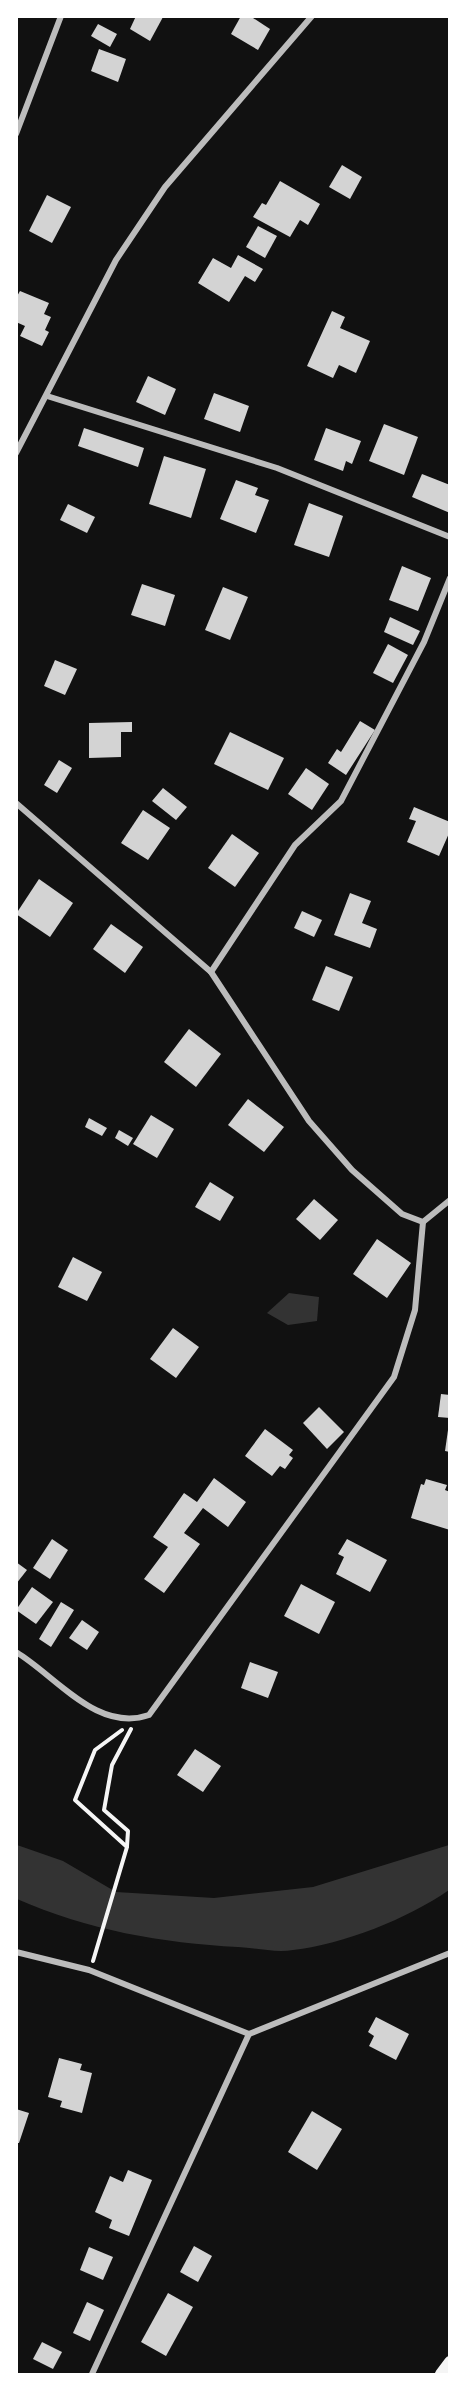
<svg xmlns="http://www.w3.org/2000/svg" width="466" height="2391" font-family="Roboto,sans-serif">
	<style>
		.water { fill: #333 }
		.building { fill: #d3d3d3 }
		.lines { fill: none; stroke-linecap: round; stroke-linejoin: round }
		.path { stroke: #f5f5f5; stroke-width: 4 }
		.minor { stroke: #bcbcbc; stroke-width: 6 }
		.secondary { stroke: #f5f5f5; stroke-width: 12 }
	</style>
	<rect width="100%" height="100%" fill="#111"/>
	<g class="water">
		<polygon points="289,1293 319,1297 317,1321 288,1325 267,1313"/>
		<path d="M17,1845L63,1861L116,1892L214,1898L313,1887L449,1845V1890C407,1919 344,1944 293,1950C276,1953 256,1948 238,1947C162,1943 87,1930 17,1899Z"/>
	</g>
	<g class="building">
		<polygon points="136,16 163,17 150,41 130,29"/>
		<polygon points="241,16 250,16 270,29 258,50 231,34"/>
		<polygon points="98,24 117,34 110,47 91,36"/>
		<polygon points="99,49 126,59 118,82 91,71"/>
		<polygon points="342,165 362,177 350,199 329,187"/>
		<polygon points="280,181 320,204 308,225 300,220 290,237 253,217 262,203 266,205"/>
		<polygon points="47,195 71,207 52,243 29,231"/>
		<polygon points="258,226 277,236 265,258 246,247"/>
		<polygon points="238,255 263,269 255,282 245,276 229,302 198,283 213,258 231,268"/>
		<polygon points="20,291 49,303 44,314 51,317 45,330 49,332 42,346 20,336 25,326 16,322 16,298"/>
		<polygon points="332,311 345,317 340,328 370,341 356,373 339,365 333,378 307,366"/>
		<polygon points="148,376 176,389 165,415 136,402"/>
		<polygon points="214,393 249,406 240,432 204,419"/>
		<polygon points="384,424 418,437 404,475 369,461"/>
		<polygon points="84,428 144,448 138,467 78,446"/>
		<polygon points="326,428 361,441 352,464 346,461 343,471 314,460"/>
		<polygon points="164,456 206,469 191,518 149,504"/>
		<polygon points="422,474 450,485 450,513 412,497"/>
		<polygon points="236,480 258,488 255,495 269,500 256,533 220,519"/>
		<polygon points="309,503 343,516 329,557 294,545"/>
		<polygon points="68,504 95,517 87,533 60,520"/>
		<polygon points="402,566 431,578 418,611 389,600"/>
		<polygon points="142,584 175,595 165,626 131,615"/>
		<polygon points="223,587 248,597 230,640 205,630"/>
		<polygon points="390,617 420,631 413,645 384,632"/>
		<polygon points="388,644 408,655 393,683 373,673"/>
		<polygon points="55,660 77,669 65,695 44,686"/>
		<polygon points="360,721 375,730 346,775 328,763 337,749 341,752"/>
		<polygon points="132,722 132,732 121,732 121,757 89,758 89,723"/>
		<polygon points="230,732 284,758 268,790 214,764"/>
		<polygon points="59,760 72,768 57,793 44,785"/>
		<polygon points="306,768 329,784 312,810 288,794"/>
		<polygon points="163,788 187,807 176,820 152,801"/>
		<polygon points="414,807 450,822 450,831 439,856 407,842 416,821 409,819"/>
		<polygon points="143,810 170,828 148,860 121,843"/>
		<polygon points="232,834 259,853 235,887 208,868"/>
		<polygon points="39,879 73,903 50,937 16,914"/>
		<polygon points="350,893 371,901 362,923 377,929 370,948 334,935"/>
		<polygon points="302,911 322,920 314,937 294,928"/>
		<polygon points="111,924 143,947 125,973 93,949"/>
		<polygon points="326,966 353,977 339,1011 312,1000"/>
		<polygon points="189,1029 221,1054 196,1087 164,1062"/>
		<polygon points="248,1099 284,1127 264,1152 228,1125"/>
		<polygon points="151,1115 174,1129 157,1158 133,1144"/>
		<polygon points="89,1118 107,1128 102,1136 85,1127"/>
		<polygon points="119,1130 133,1138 128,1146 115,1138"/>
		<polygon points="210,1182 234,1197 220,1221 195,1207"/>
		<polygon points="314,1199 338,1220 320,1240 296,1219"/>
		<polygon points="377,1239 411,1263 387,1298 353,1274"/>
		<polygon points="73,1257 102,1272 87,1301 58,1287"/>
		<polygon points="173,1328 199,1347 176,1378 150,1359"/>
		<polygon points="441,1394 450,1395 450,1418 438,1417"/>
		<polygon points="319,1407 344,1432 327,1449 303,1423"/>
		<polygon points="265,1429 293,1450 289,1455 293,1458 285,1469 280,1466 272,1476 245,1456"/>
		<polygon points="448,1430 450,1430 450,1452 445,1451"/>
		<polygon points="214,1478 246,1502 228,1527 203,1508 184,1533 200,1544 164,1593 144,1579 168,1547 153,1537 184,1493 197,1502"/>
		<polygon points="426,1479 447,1485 445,1490 450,1492 450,1530 411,1518 421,1484 424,1485"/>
		<polygon points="52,1539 68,1550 50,1579 33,1568"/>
		<polygon points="347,1539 387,1560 370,1592 336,1574 344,1557 338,1554"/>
		<polygon points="16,1562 27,1570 16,1584"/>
		<polygon points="301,1584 335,1602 319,1634 284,1616"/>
		<polygon points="32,1587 53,1602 36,1624 16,1610"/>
		<polygon points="61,1602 74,1610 51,1647 39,1639"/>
		<polygon points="82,1620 99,1632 87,1650 69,1638"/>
		<polygon points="250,1662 278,1672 268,1698 241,1688"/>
		<polygon points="195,1749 221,1766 203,1792 177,1775"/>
		<polygon points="376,2017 409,2034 396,2060 369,2046 374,2036 368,2032"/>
		<polygon points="59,2058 82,2064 80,2070 92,2073 82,2113 60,2107 62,2101 48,2097"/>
		<polygon points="16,2109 29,2113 19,2143 16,2143"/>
		<polygon points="312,2111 342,2129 317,2170 288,2152"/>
		<polygon points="128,2170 152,2180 129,2236 109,2228 112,2220 95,2212 110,2176 123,2182"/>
		<polygon points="194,2246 212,2256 198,2282 180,2272"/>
		<polygon points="89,2247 113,2257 103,2280 80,2270"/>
		<polygon points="168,2293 193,2307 166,2356 141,2342"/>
		<polygon points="87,2302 104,2310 90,2341 73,2333"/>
		<polygon points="42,2342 62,2352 53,2369 33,2359"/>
	</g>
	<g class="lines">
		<g class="path">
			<polyline points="127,1846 128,1831 104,1810 112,1765 131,1729"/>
			<polyline points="93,1961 127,1847 75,1800 95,1750 122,1730"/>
		</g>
		<g class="minor">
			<polyline points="16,134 61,16"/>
			<polyline points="47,396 277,468 450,537"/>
			<polyline points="16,453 116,260 165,187 312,16"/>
			<polyline points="16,803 211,972 309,1121 352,1170 402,1214 423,1222 450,1200"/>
			<polyline points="211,972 295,845 341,801 424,642 450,578"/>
			<path d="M16,1652C56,1676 97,1733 149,1715L394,1377L415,1310L423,1222"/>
			<polyline points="16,1952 89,1970 249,2034 450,1953"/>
			<polyline points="92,2374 249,2034"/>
		</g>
		<polyline class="secondary" points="441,2374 450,2362"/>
	</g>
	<rect width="466" height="2391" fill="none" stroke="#ffffff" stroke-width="36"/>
</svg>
